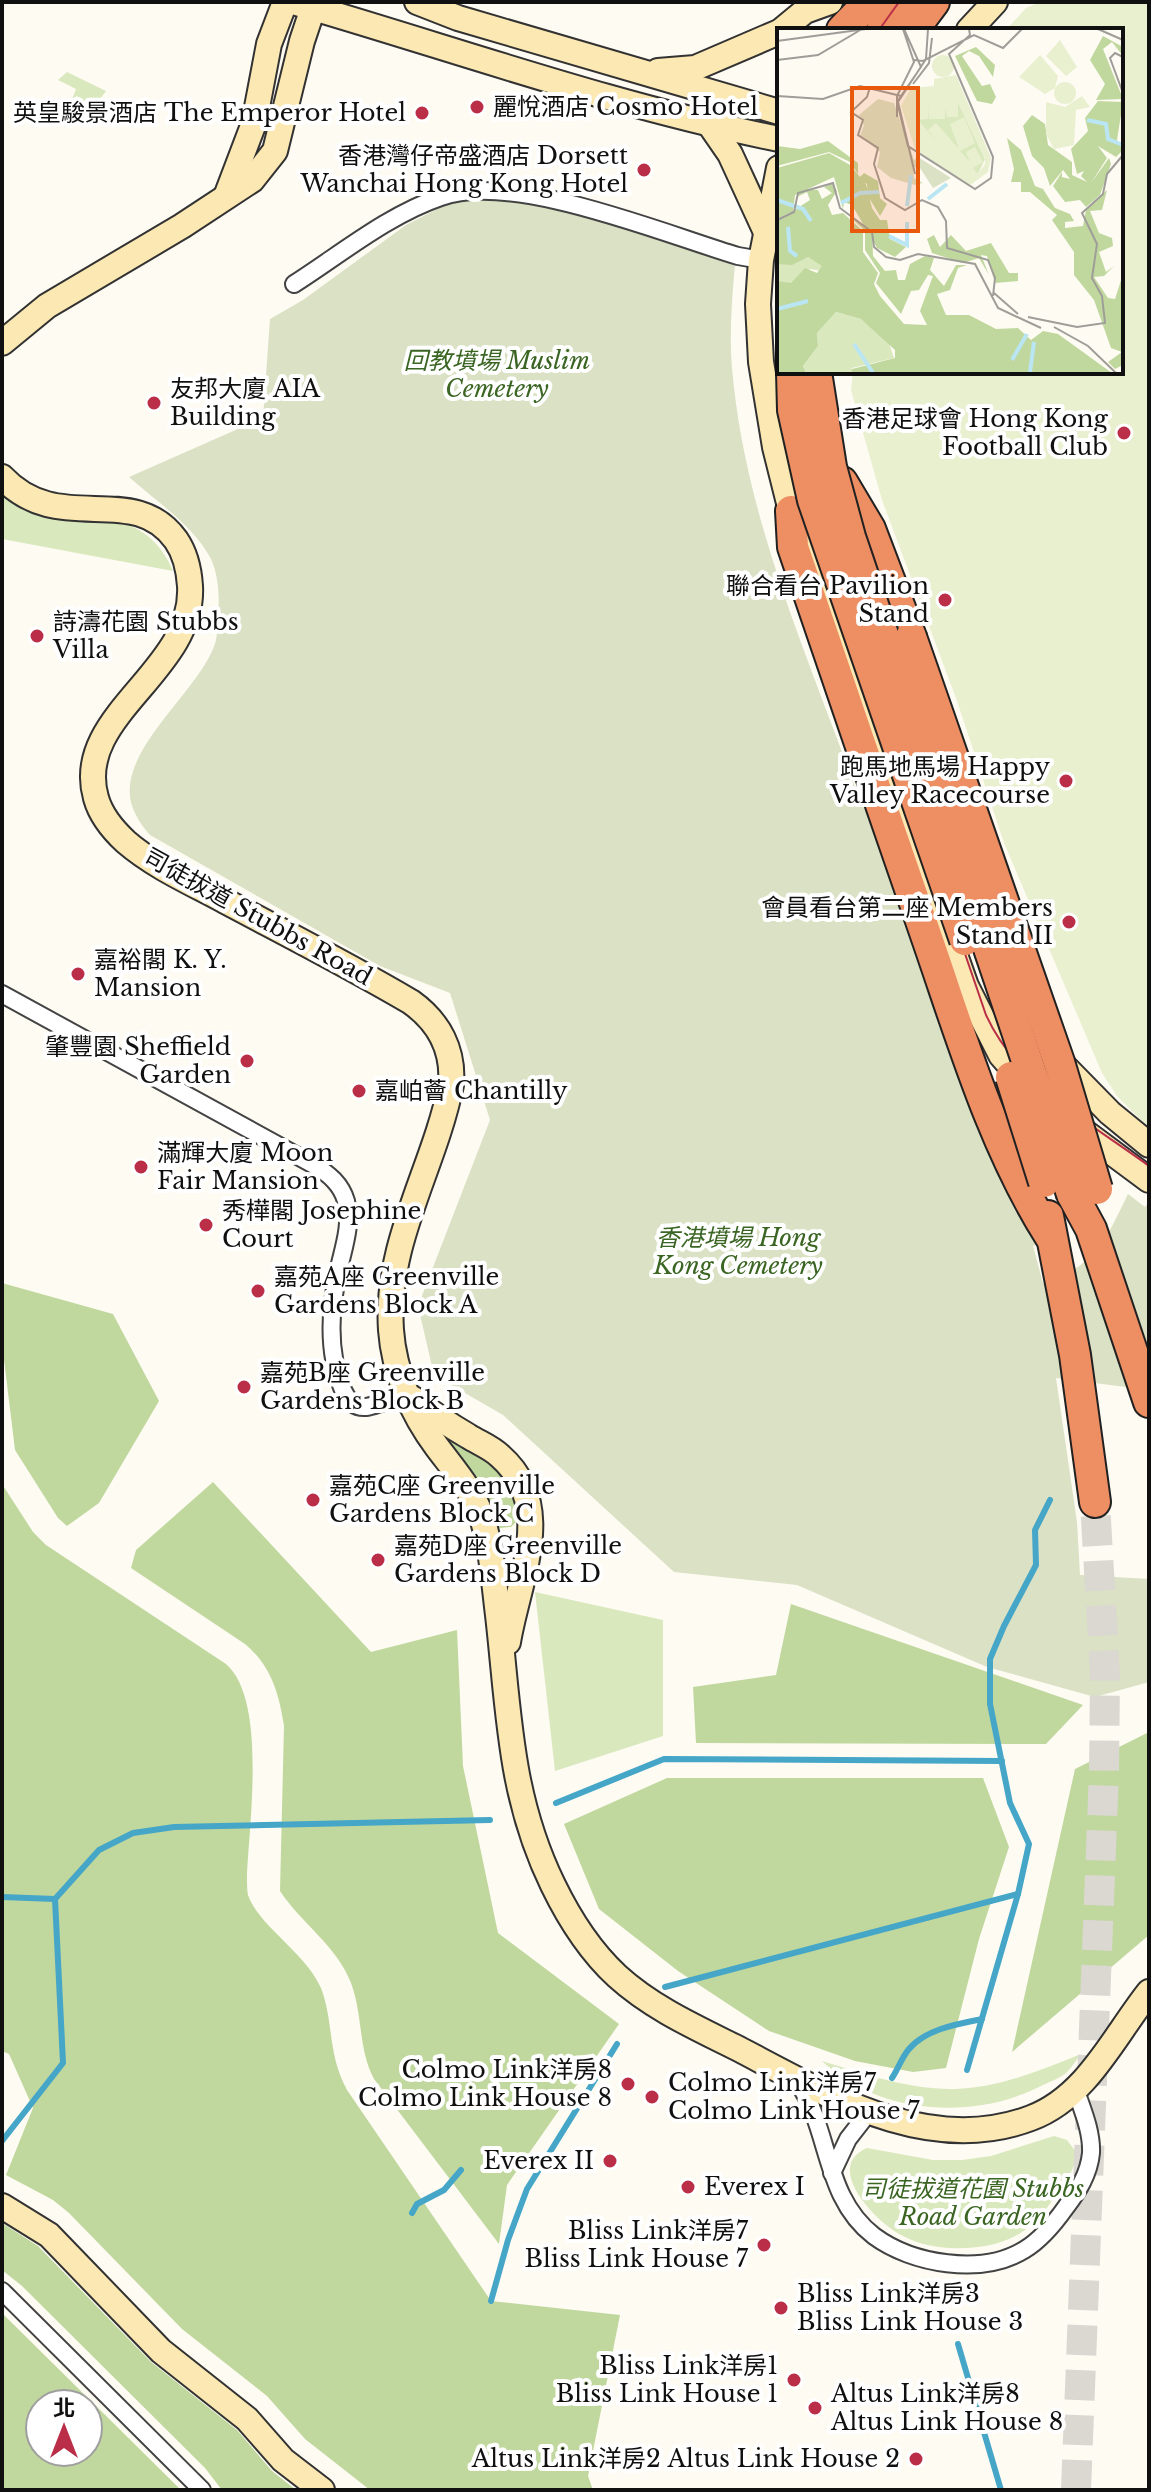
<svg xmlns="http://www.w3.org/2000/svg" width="1151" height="2492" font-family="'Libre Baskerville','Noto Sans TC',serif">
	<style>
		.green { fill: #dae8be }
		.forest { fill: #c0d89e; fill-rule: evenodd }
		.cemetery { fill: #dbe1c4 }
		.pitch { fill: #e9f0cf }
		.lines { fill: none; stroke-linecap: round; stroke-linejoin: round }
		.stream { stroke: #45a6c7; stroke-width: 6 }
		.highway-tunnel { stroke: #dad8d1; stroke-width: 30; stroke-dasharray: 30 15; stroke-linecap: butt }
		.street-casing { stroke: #434343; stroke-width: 20 }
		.secondary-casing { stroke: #323232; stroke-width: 28 }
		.highway-casing { stroke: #212121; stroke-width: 34 }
		.street { stroke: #fff; stroke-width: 16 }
		.secondary { stroke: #fbe8b2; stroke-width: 24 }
		.highway { stroke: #ed8e63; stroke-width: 30 }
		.tram { stroke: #ba2e48; stroke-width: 2 }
		.highway-bridge-casing { stroke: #212121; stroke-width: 34; stroke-linecap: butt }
		.highway-bridge { stroke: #ed8e63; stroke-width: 30 }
		.poi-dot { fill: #ba2e48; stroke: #fff; stroke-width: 3 }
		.labels { text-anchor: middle; stroke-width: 8; stroke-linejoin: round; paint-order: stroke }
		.poi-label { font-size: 24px; fill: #101010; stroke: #fff; text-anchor: start }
		.park-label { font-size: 24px; font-style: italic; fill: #3a6522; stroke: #fff }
		.street-label { font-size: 24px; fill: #101010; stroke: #fff }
		.inset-river { fill: none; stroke: #bae6f4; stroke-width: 4 }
		.inset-road { fill: none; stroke: #9f9d98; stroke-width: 2 }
		.view { fill: #e8590c; fill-opacity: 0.15; stroke: #e8590c; stroke-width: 4 }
		.inset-edge { fill: none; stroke: #101010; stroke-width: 4 }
	</style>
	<rect width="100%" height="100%" fill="#fefbf3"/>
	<g class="green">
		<polygon points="67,72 106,91 93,108 72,100 76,89 58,80"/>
		<path d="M2,491L39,515L124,523C148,532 163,547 173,571L2,539Z"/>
		<polygon points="535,1592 663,1620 663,1736 555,1771"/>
		<path d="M1081,2054C1076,2060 1071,2069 1065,2074C1059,2078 1050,2082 1043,2085C975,2121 878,2115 822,2061C865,2074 910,2090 955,2089C999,2088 1041,2070 1081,2054Z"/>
		<path d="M1054,2136L1067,2140L1076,2152C1076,2172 1060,2190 1049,2205C1031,2231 1009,2243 978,2247C951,2250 925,2248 901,2235C877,2223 822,2167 867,2148L933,2160H962L991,2156Z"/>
	</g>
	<g class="forest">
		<polygon points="2,1283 113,1314 159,1401 99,1503 67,1526 58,1518 15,1450 2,1343"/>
		<path d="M453,1440C483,1458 519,1480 518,1520L511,1527L500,1528L495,1523L473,1475L449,1443Z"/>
		<path d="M213,1482L371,1652L457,1630L463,1766L498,1933L619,2024L507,2185L499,2244L374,2079C358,2049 363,2015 351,1983C337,1946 301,1923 280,1891L284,1726C279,1693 271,1666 245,1644L131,1568L136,1550Z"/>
		<path d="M2,1484L33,1532L46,1545L226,1664C267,1699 249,1824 247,1876C247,1882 247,1890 248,1895C258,1925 306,1953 321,1988C334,2022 327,2053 347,2090L491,2301L620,2315L588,2476L593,2490H370L305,2439L267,2396L182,2329L69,2213L53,2200L6,2175L33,2108L9,2054L2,2051Z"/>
		<polygon points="791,1604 1083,1705 1046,1744 696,1743 693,1687 776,1675"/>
		<polygon points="1149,1732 1149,1935 1012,2052 1075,1769"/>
		<polygon points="667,1778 983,1778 1009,1847 979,1939 946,2068 913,2072 855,2061 769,2031 678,1971 599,1909 564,1824"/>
		<polygon points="2,2223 38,2246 151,2362 237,2430 272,2471 296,2490 222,2490 205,2468 22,2286 2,2270"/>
		<path d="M2,2313L10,2321L181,2490H2ZM40,2404H88V2452H40Z"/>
	</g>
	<path class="cemetery" d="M487,198L550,208L612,222L735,264C732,299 729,334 732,368C745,521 811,663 862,806L882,826L1041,1243L1033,1246L1043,1283C1096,1266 1105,1241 1128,1194L1145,1207L1149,1202V1390L1056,1378L1077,1522L1080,1575L1149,1579V1682L1095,1697L987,1667L797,1585L674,1572L503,1415L434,1375L418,1306L490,1120L450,993L380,966L150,835C145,829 139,822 136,815C105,759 197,696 215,644C218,635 217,623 218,614C220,598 218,574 211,559C194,526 156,501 129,477L263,418L270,319L303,300L406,225L455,200Z"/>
	<polygon class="pitch" points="1040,2 1149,2 1149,1128 1117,1096 1102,1073 1004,843 957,701 882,500 851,390 853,372 1121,372 1121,30 1006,30 1026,8"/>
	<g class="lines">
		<g class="stream">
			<polyline points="556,1803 664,1759 1002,1761"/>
			<polyline points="2,1897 55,1899 99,1850 133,1833 174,1827 490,1820"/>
			<polyline points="665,1987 1018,1894"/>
			<polyline points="967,2070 1018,1894 1029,1844 1010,1803 990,1704 990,1659 1004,1626 1036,1565 1035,1530 1050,1500"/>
			<path d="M892,2078C898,2069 902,2057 909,2049C926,2029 957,2024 982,2019"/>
			<polyline points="2,2141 63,2063 55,1899"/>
			<polyline points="412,2213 417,2204 444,2190 461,2170"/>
			<polyline points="491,2301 508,2240 527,2189 617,2044"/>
			<polyline points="958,2344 1001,2490"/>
		</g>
		<polyline class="highway-tunnel" points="1076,2490 1104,1772 1105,1675 1095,1502"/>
		<defs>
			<g id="street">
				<path d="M294,284C341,254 388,215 441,197C513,171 664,234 738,256L761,260"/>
				<path d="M2,994L314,1165C329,1174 341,1184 346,1201C352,1224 344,1246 339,1268C330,1307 327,1352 343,1390C347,1399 354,1408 366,1407C375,1406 396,1397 407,1394"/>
				<path d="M797,2081C831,2130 823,2197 874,2236C912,2264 981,2276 1024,2250C1041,2240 1054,2224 1066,2207C1078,2191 1089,2174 1091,2153C1092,2131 1082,2109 1075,2088"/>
				<polyline points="832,2173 848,2139 869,2112"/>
				<polyline points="2,2291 202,2490"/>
			</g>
			<g id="secondary">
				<path d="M293,2C455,49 614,106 779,139"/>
				<polyline points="417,2 458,18 779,112"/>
				<polyline points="782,30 805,11 830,2"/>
				<polyline points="969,30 995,2"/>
				<polyline points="658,71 695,68 779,32"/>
				<polyline points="710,125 730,154 765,230"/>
				<polyline points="779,168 761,260 758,304 761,362 775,447 791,511 809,541 966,986 1001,1055 1028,1086"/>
				<polyline points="227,194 254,123 269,44 285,2"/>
				<polyline points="2,343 47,306 182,226 252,180 275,151 302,41 315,2"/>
				<path d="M2,477C59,538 133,480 176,540C185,553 189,570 190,586C195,672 72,715 96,798C101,816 113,830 126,842C155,867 192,883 225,901C287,934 350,966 411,1002C439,1022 454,1050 451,1085C434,1169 385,1242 391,1330C394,1372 412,1414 437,1447C455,1471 474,1492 483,1521C492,1551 494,1583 498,1615C509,1711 509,1795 553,1885C569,1918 590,1951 617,1976C652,2008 697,2028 739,2049C827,2095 929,2157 1031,2118C1087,2097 1114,2036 1149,1992"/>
				<polyline points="1060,1062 1110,1113 1149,1145"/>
				<polyline points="1075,1125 1149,1180"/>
				<path d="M412,1398C430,1412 449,1425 468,1436C479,1443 491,1447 500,1456C557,1506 518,1580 508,1642"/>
				<polyline points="2,2206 49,2235 161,2351 247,2419 283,2460 322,2490"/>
			</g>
			<g id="highway">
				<polyline points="842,30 869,2"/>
				<polyline points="882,30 902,2"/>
				<polyline points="913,30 934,2"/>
				<polyline points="842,482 870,529 911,637"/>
				<path d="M791,511L793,547C837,677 882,808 927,938C962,1039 993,1146 1050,1236"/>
				<polyline points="1072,1194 1091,1229 1149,1402"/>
				<polyline points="1048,1216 1075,1355 1095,1502"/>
			</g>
		</defs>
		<use href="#street" class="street-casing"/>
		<use href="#secondary" class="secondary-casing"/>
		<use href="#highway" class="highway-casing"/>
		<use href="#street" class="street"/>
		<use href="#secondary" class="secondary"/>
		<use href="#highway" class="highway"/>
		<g class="tram">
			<polyline points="879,30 899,2"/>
			<path d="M789,372L800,452L820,531L986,1015C1018,1085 1089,1122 1149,1166"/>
		</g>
		<defs>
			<g id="highway-bridge">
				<polyline points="792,372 793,410 813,500 965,940"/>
				<polyline points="816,372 831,467 850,537 1072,1194"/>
				<polyline points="911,637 1059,1062 1097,1189"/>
				<polyline points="1011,1077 1044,1182"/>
			</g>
		</defs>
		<use href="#highway-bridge" class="highway-bridge-casing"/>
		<use href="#highway-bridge" class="highway-bridge"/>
	</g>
	<g class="poi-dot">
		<circle cx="477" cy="107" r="8"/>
		<circle cx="422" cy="113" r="8"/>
		<circle cx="644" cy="170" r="8"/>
		<circle cx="154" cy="403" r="8"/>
		<circle cx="1124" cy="433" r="8"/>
		<circle cx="945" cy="600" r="8"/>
		<circle cx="37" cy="636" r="8"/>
		<circle cx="1066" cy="781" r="8"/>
		<circle cx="1069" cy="922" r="8"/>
		<circle cx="78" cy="974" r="8"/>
		<circle cx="247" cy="1061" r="8"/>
		<circle cx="359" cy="1091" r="8"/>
		<circle cx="141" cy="1167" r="8"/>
		<circle cx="206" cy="1225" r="8"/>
		<circle cx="258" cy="1291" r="8"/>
		<circle cx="244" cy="1387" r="8"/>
		<circle cx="313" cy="1500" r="8"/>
		<circle cx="378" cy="1560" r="8"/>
		<circle cx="628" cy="2084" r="8"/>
		<circle cx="652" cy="2097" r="8"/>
		<circle cx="610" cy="2161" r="8"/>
		<circle cx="688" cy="2187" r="8"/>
		<circle cx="764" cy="2245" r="8"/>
		<circle cx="781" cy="2308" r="8"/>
		<circle cx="794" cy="2380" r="8"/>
		<circle cx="815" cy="2408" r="8"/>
		<circle cx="916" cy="2459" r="8"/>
	</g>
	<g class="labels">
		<g class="poi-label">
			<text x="493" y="115">麗悅酒店 Cosmo Hotel</text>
			<text x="406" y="121" text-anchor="end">英皇駿景酒店 The Emperor Hotel</text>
			<text x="628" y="164" text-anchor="end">香港灣仔帝盛酒店 Dorsett<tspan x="628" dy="28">Wanchai Hong Kong Hotel</tspan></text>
			<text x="170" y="397">友邦大廈 AIA<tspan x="170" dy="28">Building</tspan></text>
			<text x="1108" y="427" text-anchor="end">香港足球會 Hong Kong<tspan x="1108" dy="28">Football Club</tspan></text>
			<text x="929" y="594" text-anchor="end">聯合看台 Pavilion<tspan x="929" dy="28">Stand</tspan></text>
			<text x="53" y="630">詩濤花園 Stubbs<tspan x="53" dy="28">Villa</tspan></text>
			<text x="1050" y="775" text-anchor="end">跑馬地馬場 Happy<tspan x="1050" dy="28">Valley Racecourse</tspan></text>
			<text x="1053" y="916" text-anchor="end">會員看台第二座 Members<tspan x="1053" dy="28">Stand II</tspan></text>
			<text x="94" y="968">嘉裕閣 K. Y.<tspan x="94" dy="28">Mansion</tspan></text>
			<text x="231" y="1055" text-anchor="end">肇豐園 Sheffield<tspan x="231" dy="28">Garden</tspan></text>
			<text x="375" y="1099">嘉岶薈 Chantilly</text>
			<text x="157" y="1161">滿輝大廈 Moon<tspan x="157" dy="28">Fair Mansion</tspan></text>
			<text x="222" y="1219">秀樺閣 Josephine<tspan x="222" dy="28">Court</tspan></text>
			<text x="274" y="1285">嘉苑A座 Greenville<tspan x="274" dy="28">Gardens Block A</tspan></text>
			<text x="260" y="1381">嘉苑B座 Greenville<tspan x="260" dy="28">Gardens Block B</tspan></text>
			<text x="329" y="1494">嘉苑C座 Greenville<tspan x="329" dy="28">Gardens Block C</tspan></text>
			<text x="394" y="1554">嘉苑D座 Greenville<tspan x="394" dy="28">Gardens Block D</tspan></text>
			<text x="612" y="2078" text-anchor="end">Colmo Link洋房8<tspan x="612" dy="28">Colmo Link House 8</tspan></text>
			<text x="668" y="2091">Colmo Link洋房7<tspan x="668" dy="28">Colmo Link House 7</tspan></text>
			<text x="594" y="2169" text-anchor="end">Everex II</text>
			<text x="704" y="2195">Everex I</text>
			<text x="748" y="2239" text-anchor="end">Bliss Link洋房7<tspan x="748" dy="28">Bliss Link House 7</tspan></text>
			<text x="797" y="2302">Bliss Link洋房3<tspan x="797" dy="28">Bliss Link House 3</tspan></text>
			<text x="778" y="2374" text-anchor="end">Bliss Link洋房1<tspan x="778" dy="28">Bliss Link House 1</tspan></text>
			<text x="831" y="2402">Altus Link洋房8<tspan x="831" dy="28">Altus Link House 8</tspan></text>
			<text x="900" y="2467" text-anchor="end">Altus Link洋房2 Altus Link House 2</text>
		</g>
		<g class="park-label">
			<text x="497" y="369">回教墳場 Muslim<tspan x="497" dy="28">Cemetery</tspan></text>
			<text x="738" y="1246">香港墳場 Hong<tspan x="738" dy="28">Kong Cemetery</tspan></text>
			<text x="973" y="2197">司徒拔道花園 Stubbs<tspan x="973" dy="28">Road Garden</tspan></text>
		</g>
		<g class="street-label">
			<text transform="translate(258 917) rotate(29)" y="8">司徒拔道 Stubbs Road</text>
		</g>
	</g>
	<g transform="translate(777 28)">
		<rect width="346" height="346" fill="#fefbf3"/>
		<path d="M180,72L208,131L201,146L184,143L141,93L151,79ZM31,229L45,237V243L33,241L14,256L0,253V236ZM59,284L84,291L111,312L117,330L75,340V345H29L26,338L41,318L40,305Z" fill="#dae8be"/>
		<path d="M326,8L346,19V28L335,14L326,21L346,71L319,72L328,56L313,32ZM199,19L218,37L216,49L202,28L192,23L185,28L205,58L213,56L219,69L215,76L200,73L178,28ZM321,73L346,74L340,112L346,122L339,129L321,118L330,130L314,155L332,130L334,136L323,167L309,179L303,172L288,174L276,158L285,144V149L293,151L286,142L273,158L267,140L255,128L246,98L255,87L268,96L271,117L295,134V147L310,154L304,148L307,143L300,146L294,121L311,103L308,90ZM230,110L244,122L258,158L266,161L278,180L293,186L297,193L288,194V200L306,198L309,182L330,162L325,182L313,183L322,205L335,210L336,218L322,224L329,244L337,238L327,248L317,249L331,270L338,271L346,246V337L338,341L331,334L345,324L334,320L317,272L297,247V224L275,192L280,187L253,164H244V154H234L237,141ZM51,113L81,135V146L73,134L52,124L0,138V118L23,121ZM52,125L73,137L89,156L95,180L103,192H110L113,211L129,219L118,229L100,220L75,177L67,174L66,181L57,149L18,167L16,183L0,191V140ZM87,145L101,153L103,170L110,176L103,188L91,168L90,156L82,150ZM55,156L60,163L51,177L55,187L66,185L86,203V224L101,245L97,256L103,268L127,296L150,297L143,283L156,248L151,247L142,262L134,263L124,286L99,255L103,245L88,222V203L68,184L95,205L96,228L108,243L119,242L121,252H128L133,236L148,228L157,230L153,242L167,258L179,237H190L181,240L173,262L160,266L169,287H192L219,301L241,300L254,312L266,303L281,306L335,345H75V341L118,330V322L84,291L59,284L40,305L41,318L26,338L29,345H0V253L14,255L28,240L40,245L45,238L31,229L15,237L0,236V193L33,172L30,164L20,169L22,165L29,161L41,162L45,171L55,165L47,159ZM157,207L163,219L174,207L189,223L214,215L232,245H241V253L218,255L210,228L204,227L212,247L202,230L186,235L155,225L150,211Z" fill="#c0d89e"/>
		<path d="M101,71L117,75L137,132L141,129L174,150L156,160L143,140L136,139L137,150L146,155L138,157L114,150L100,139L103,124L83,108L87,97L82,87Z" fill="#dbe1c4"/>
		<path d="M283,12L300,39L289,48L269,28ZM263,27L281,48L278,60L268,66L242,49ZM155 38a11 11 0 1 1 22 0a11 11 0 1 1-22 0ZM179,47L214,130L211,144L192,158L138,121L124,78L134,60L157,58V51ZM181,74L208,131V136L201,146L196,140L206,134L198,119L189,124L193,134L183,123L198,115L187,89L173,96L182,121L159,95L151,102L161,115L141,92L151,91V79L152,91H168V79L170,89H181ZM277 65a11 11 0 1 1 22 0a11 11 0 1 1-22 0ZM305,68L313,79L299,82L297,117L277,121L269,106V74L288,79Z" fill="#e9f0cf" fill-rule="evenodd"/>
		<path class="inset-river" d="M310,92L329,96L331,111L346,117M151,171L170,156M0,172L26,181L34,193M64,175L83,165L102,164M130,178L134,147M11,199L13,223L20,228M112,208L130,217V194M0,281L31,273M77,316L96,345M235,332L250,306M253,344L257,314"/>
		<path class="inset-road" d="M127,1L144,39L120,74L131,118L198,161L214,150L216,129L172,26L193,7L192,1M321,1L346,12M0,13L89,1M346,29L338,25L333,30L346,65M0,32L41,27L85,1M137,32L146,33L197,7L226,20L245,1M136,56L152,35L155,10M93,59L90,69L74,84L86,92L81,107L101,120L97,136L108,170L128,182L145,172L161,179L169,193L170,220L211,232L218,250L216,268M0,68L46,71L83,58L124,68M346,85V113M120,89V68L137,34L126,1M138,146L121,74L149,31L151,1M0,192L17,184L21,165L56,155L63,180L95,204L97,219L109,229L123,232L141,226L198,236L221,280L264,300M217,265L241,286M251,289L300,299L328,295L325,268L315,250L320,216L305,185L326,166L330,146L346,127M277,299L311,318L339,345"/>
		<path class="view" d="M75,60H141V203H75Z"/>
		<rect width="346" height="346" class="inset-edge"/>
	</g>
	<rect width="1151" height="2492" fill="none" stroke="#101010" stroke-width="8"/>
	<g transform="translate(64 2428)"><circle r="38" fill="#ffffff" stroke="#9f9f9f" stroke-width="2"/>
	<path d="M0-6L14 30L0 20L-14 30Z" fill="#ba2e48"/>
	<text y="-12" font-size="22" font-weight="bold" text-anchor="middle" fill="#101010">北</text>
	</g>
</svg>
